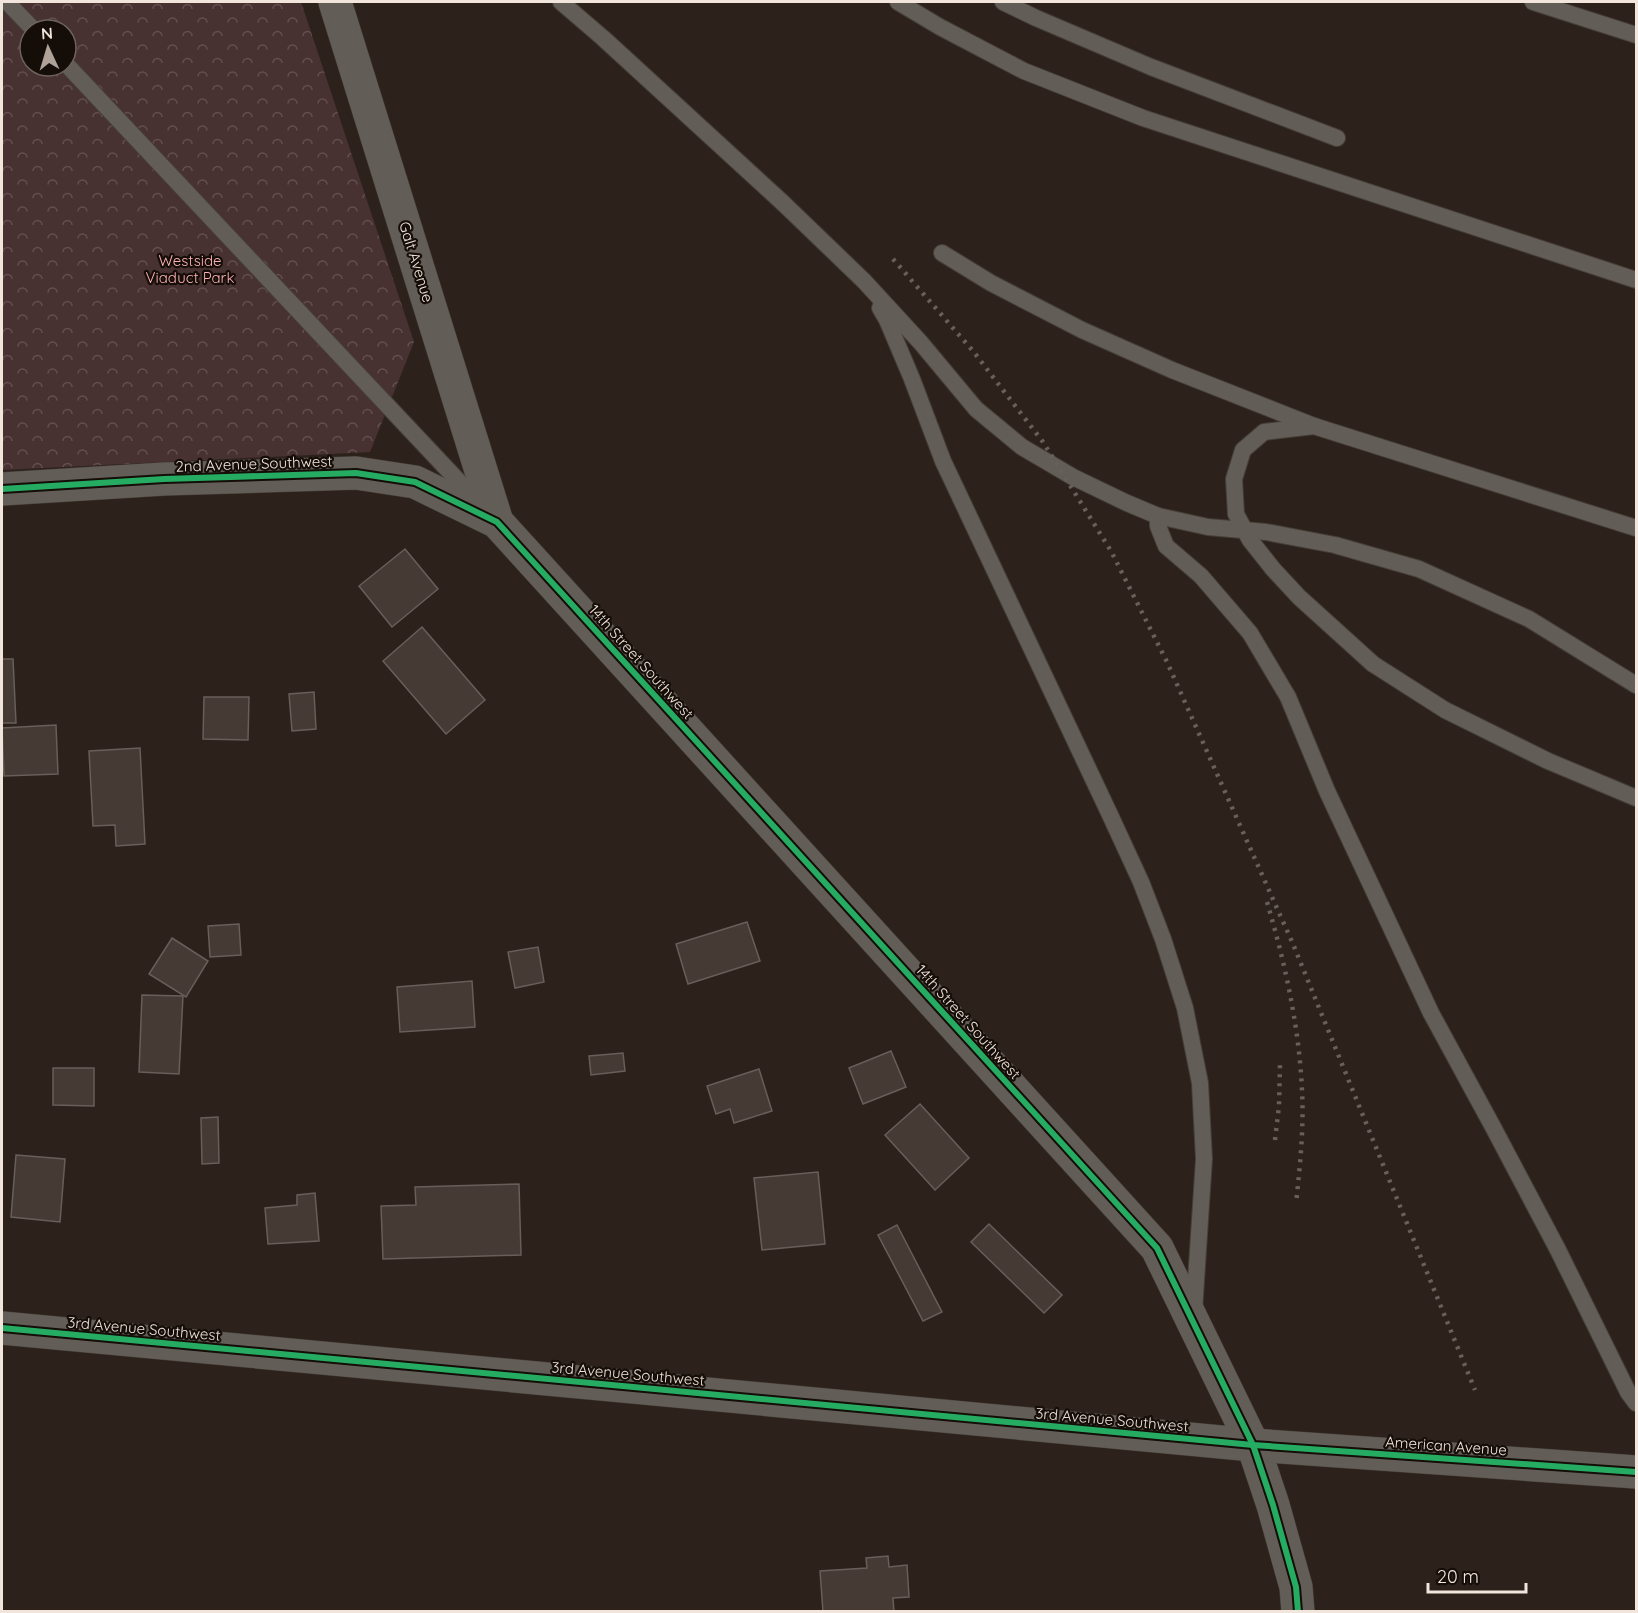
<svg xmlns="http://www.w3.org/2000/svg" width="1638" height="1613" font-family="Quicksand,sans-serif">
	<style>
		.park { fill: url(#park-crowns); fill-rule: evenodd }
		.building { fill: #463a35; stroke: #685e5a; stroke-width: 1.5 }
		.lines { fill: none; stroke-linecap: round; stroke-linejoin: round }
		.lane-casing { stroke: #463e38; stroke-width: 18 }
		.street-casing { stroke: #463e38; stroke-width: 34 }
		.lane { stroke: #625d56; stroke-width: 16 }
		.street { stroke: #625d56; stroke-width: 33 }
		.rail { stroke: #67605b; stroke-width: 4.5; stroke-dasharray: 3 6; stroke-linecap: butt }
		.cycleway-casing { stroke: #150d07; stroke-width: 10 }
		.cycleway { stroke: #26ab63; stroke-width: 6 }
		.labels { text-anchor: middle; stroke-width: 4.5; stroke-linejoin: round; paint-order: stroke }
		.park-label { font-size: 15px; fill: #feb2b9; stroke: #150d07 }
		.street-label { font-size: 15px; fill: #f2e5dc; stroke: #150d07 }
	</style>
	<defs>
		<pattern id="park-crowns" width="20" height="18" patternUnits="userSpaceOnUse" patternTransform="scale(1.5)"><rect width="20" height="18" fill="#483131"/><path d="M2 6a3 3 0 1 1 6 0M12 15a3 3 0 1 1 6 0" fill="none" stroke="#634f4e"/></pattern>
	</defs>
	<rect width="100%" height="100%" fill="#2c221b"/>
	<path class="park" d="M2,2H301L414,342L370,452L2,470ZM30,30H66V66H30Z"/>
	<g class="building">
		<polygon points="405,549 438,589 392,627 359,586"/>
		<polygon points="422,627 485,700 446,734 383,661"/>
		<polygon points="2,659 13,659 16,723 2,723"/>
		<polygon points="314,692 316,729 292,731 289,694"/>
		<polygon points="204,697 249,697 248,740 203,739"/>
		<polygon points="56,725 58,774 4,776 2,728"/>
		<polygon points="140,748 145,844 116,846 115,825 93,826 89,751"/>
		<polygon points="747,922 760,961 688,984 676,944"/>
		<polygon points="239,924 241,955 210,957 208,926"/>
		<polygon points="172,938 208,961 186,997 149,974"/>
		<polygon points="538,947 544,982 515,988 508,952"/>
		<polygon points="472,981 475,1027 400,1032 397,987"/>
		<polygon points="142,995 183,996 179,1074 139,1072"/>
		<polygon points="891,1051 906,1087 863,1104 849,1068"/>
		<polygon points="623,1053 625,1071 591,1075 589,1056"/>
		<polygon points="53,1068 94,1068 94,1106 53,1105"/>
		<polygon points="759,1069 772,1111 734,1123 730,1109 716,1114 707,1086"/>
		<polygon points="920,1104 969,1158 935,1190 885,1135"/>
		<polygon points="218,1117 219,1163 202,1164 201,1118"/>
		<polygon points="16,1155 65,1159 60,1222 11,1217"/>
		<polygon points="818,1172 825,1244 762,1250 754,1178"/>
		<polygon points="519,1184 521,1255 383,1259 381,1206 416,1205 415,1187"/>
		<polygon points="315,1193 319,1241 268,1244 265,1208 297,1205 297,1195"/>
		<polygon points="989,1224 1062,1295 1044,1313 971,1242"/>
		<polygon points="897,1225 942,1312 923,1321 878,1235"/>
		<polygon points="888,1556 889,1567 907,1565 909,1597 893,1598 894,1612 823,1612 820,1571 867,1568 866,1558"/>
	</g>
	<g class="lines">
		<defs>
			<g id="lane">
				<polyline points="7,2 34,30"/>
				<polyline points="561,2 603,38 783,203 864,281 921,343 976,409 1022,447 1073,477 1127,503 1158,516 1208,527 1266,532 1335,545 1419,569 1529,619 1636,685"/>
				<polyline points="898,2 940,27 1024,71 1143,118 1636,280"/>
				<polyline points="1003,2 1036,18 1151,67 1337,138"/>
				<polyline points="1533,2 1636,35"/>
				<polyline points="66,64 480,504"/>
				<polyline points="942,253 991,283 1082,330 1172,370 1314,426 1636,528"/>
				<polyline points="880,308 887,320 912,379 943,461 1111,817 1141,882 1163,939 1185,1008 1200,1083 1204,1159 1194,1311"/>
				<polyline points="1314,426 1264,432 1243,450 1234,479 1236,514 1250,540 1273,569 1299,597 1373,664 1445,710 1548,761 1636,798"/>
				<polyline points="1158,516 1158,526 1166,546 1201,576 1250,633 1288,697 1327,791 1431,1013 1493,1127 1558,1250 1628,1392 1636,1403"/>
			</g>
			<g id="street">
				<polyline points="335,2 497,522"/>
				<polyline points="2,489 164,479 356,473 415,482 497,522 1157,1248 1253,1445 1273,1505 1296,1587 1298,1612"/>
				<polyline points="2,1328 1253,1445 1636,1472"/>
			</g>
		</defs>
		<use href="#lane" class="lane-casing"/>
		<use href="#street" class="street-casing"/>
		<use href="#lane" class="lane"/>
		<use href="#street" class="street"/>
		<g class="rail">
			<polyline points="893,259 973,351 1043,442 1111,551 1167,662 1293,944 1475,1390"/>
			<path d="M1267,902C1285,963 1299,1026 1302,1090C1304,1128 1300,1166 1296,1204"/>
			<polyline points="1275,1140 1279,1106 1280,1064"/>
		</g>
		<defs>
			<g id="cycleway">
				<polyline points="2,489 164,479 356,473 415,482 497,522 1157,1248 1253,1445 1273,1505 1296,1587 1298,1612"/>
				<polyline points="2,1328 1253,1445 1636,1472"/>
			</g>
		</defs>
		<use href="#cycleway" class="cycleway-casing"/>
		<use href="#cycleway" class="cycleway"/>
	</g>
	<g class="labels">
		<g class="park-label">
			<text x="190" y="266">Westside<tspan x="190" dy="17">Viaduct Park</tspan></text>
		</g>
		<g class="street-label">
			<text transform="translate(416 262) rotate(73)" y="5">Galt Avenue</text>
			<text transform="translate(254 464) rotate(-2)" y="5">2nd Avenue Southwest</text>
			<text transform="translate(641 662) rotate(48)" y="5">14th Street Southwest</text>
			<text transform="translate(968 1022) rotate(48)" y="5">14th Street Southwest</text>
			<text transform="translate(144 1329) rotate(5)" y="5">3rd Avenue Southwest</text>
			<text transform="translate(628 1374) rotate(5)" y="5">3rd Avenue Southwest</text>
			<text transform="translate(1112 1420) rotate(5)" y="5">3rd Avenue Southwest</text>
			<text transform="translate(1446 1446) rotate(4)" y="5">American Avenue</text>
		</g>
	</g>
	<rect width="1638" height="1613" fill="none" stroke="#f2e5dc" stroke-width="6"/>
	<g transform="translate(48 48) rotate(356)"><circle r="28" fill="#150d07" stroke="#6d635c" stroke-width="1.5"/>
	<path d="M0-4.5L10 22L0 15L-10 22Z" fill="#ada198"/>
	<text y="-9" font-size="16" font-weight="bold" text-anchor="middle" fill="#f2e5dc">N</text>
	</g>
	<path d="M1428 1583v9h98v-9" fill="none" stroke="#f2e5dc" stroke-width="3"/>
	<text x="1437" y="1583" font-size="18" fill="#f2e5dc" stroke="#150d07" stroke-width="4.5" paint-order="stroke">20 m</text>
</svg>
